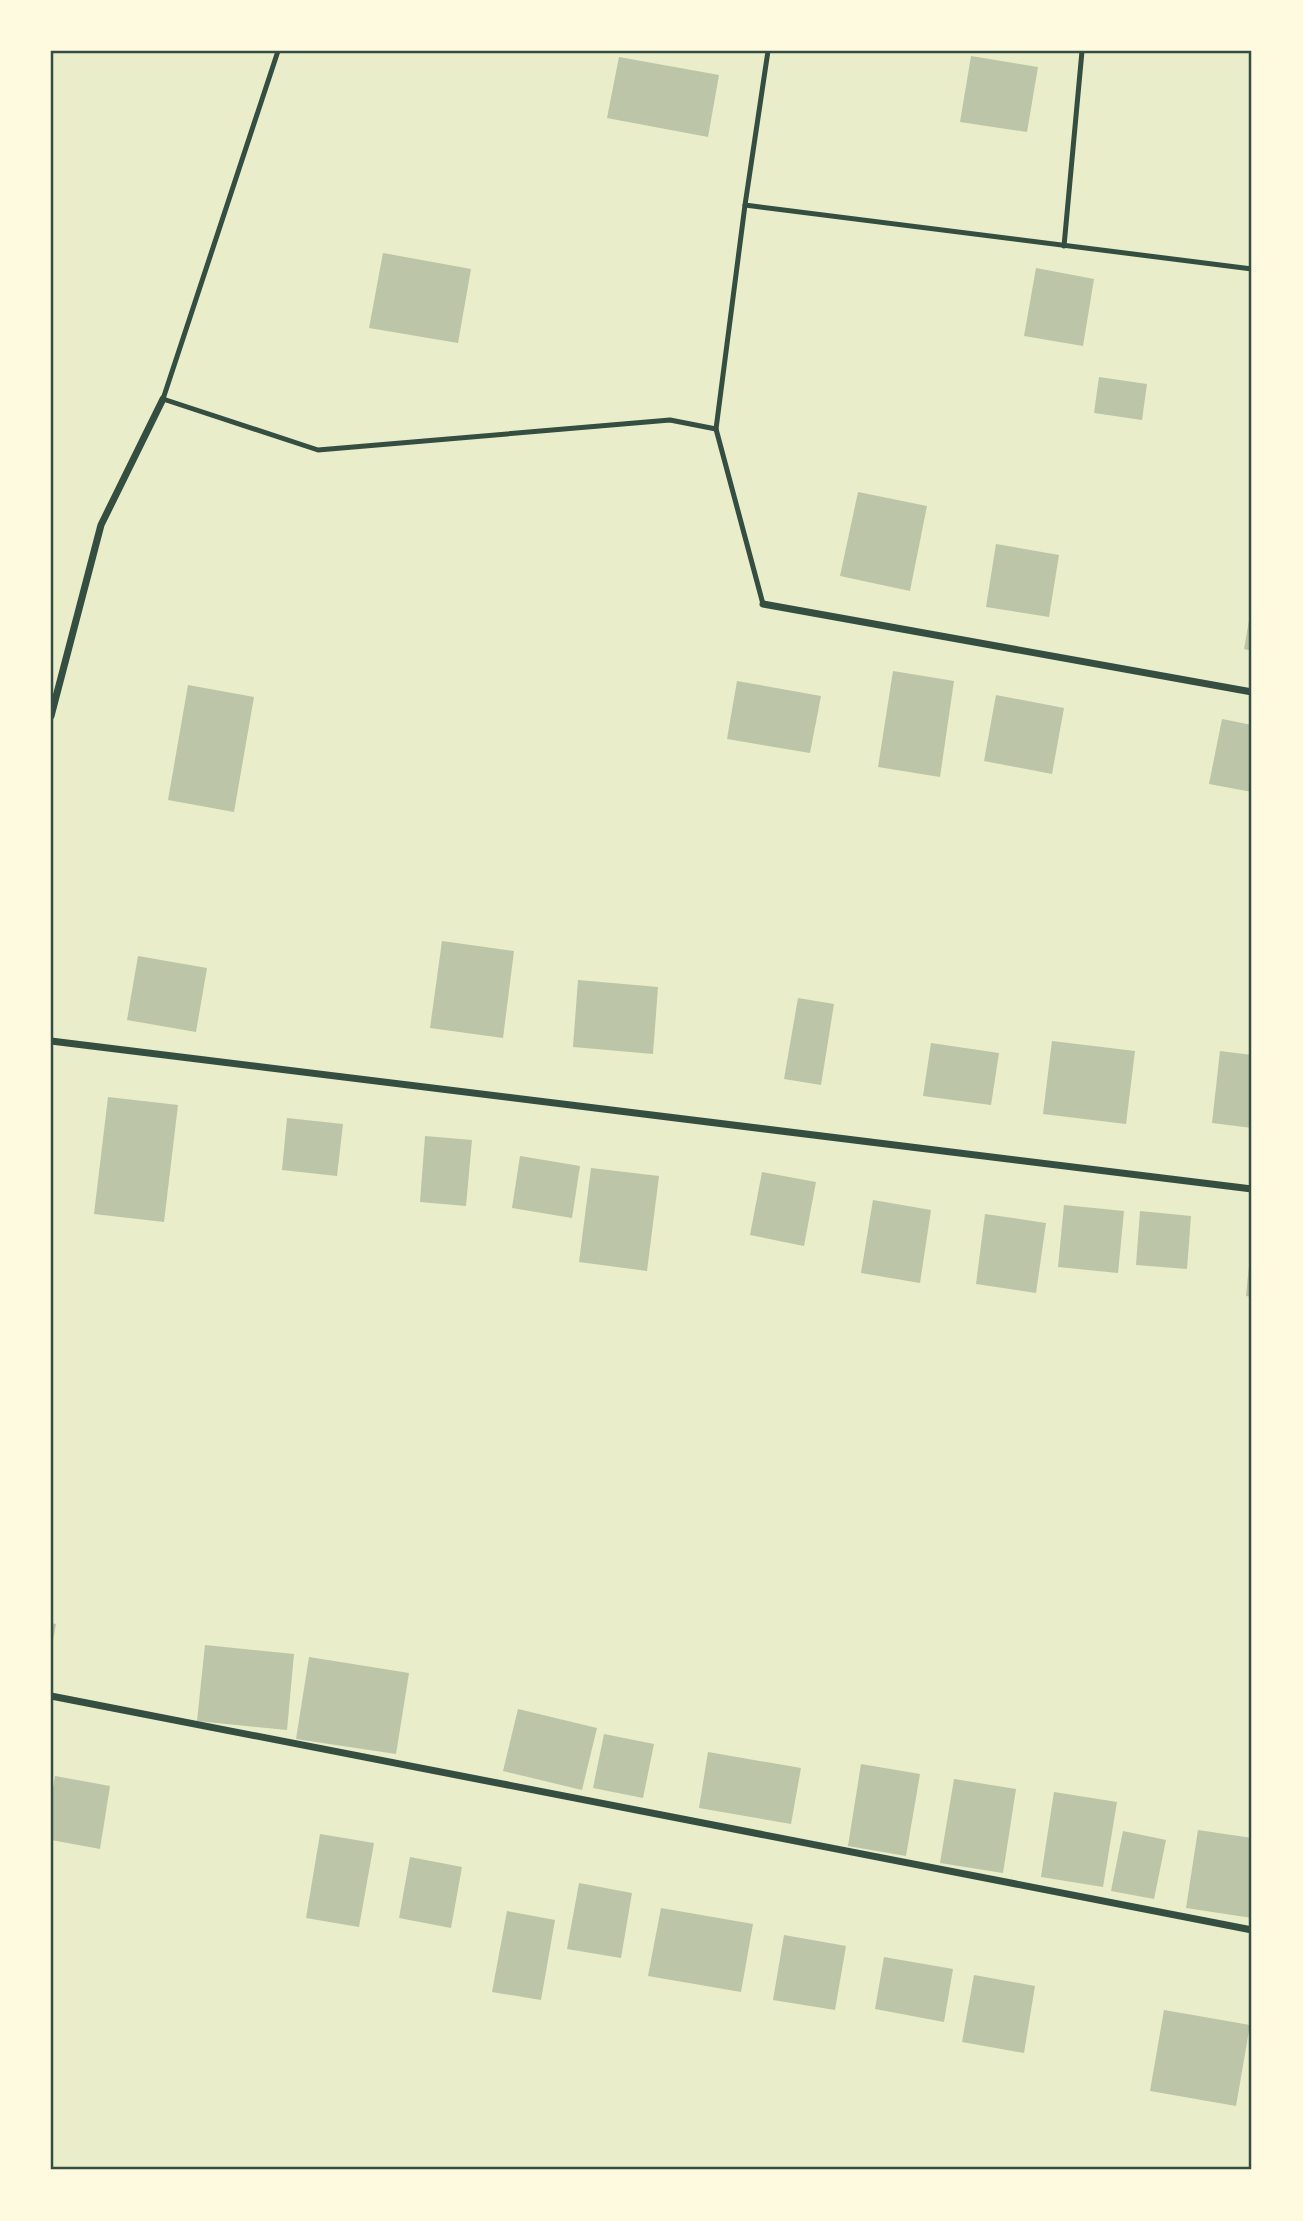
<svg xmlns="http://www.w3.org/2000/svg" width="1303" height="2221" font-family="'Open Sans',sans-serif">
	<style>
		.building { fill: #bcc5a7 }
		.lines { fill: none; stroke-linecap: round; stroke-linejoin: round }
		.service { stroke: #344e41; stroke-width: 5 }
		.minor { stroke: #344e41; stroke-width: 7 }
		.neatline { fill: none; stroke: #344e41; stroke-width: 2.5 }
	</style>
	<rect width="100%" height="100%" fill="#e9edc9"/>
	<g class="building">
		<polygon points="971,56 1038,67 1027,132 960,122"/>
		<polygon points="619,57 719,75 708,137 607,118"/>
		<polygon points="383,253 471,269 458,343 369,328"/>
		<polygon points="1036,268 1094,279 1083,346 1024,336"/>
		<polygon points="1099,377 1147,384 1142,420 1094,413"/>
		<polygon points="858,492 927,506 910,591 840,576"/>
		<polygon points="996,544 1059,555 1049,617 986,607"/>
		<polygon points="1251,609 1252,609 1252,651 1244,649"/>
		<polygon points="893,671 954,681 940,777 878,767"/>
		<polygon points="737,681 821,696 810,753 727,739"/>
		<polygon points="188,685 254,697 234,812 168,800"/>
		<polygon points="996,695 1064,708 1052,774 984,761"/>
		<polygon points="1222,719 1252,725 1252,792 1209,784"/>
		<polygon points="442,941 514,951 503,1038 430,1028"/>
		<polygon points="138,956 207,968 196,1032 127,1020"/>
		<polygon points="578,980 658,987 653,1054 573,1047"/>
		<polygon points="798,998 834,1004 821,1085 784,1079"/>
		<polygon points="1052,1041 1135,1051 1126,1124 1043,1114"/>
		<polygon points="931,1043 999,1053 991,1105 923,1096"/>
		<polygon points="1220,1051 1252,1055 1252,1128 1212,1123"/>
		<polygon points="108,1097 178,1105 164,1222 94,1214"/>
		<polygon points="287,1118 343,1124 337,1176 282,1170"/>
		<polygon points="425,1136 472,1140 466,1206 420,1202"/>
		<polygon points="520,1156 580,1166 572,1218 512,1208"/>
		<polygon points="591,1168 659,1176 647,1271 579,1262"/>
		<polygon points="762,1172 816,1182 804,1246 750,1235"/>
		<polygon points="873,1200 931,1210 920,1283 861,1273"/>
		<polygon points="1064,1205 1124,1211 1118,1273 1058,1267"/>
		<polygon points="1140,1211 1191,1216 1187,1269 1136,1265"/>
		<polygon points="985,1214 1046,1223 1036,1293 976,1284"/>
		<polygon points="1250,1255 1252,1255 1252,1297 1246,1296"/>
		<polygon points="51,1623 56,1624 52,1646 51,1646"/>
		<polygon points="205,1645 294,1654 287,1730 197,1721"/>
		<polygon points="309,1657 409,1673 396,1754 296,1739"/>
		<polygon points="518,1709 597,1728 582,1790 503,1771"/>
		<polygon points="604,1734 654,1744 643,1798 593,1788"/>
		<polygon points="708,1752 801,1768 791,1824 699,1808"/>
		<polygon points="861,1764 920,1774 906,1856 848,1846"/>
		<polygon points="55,1776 110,1786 100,1849 51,1840 51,1800"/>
		<polygon points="954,1779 1016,1789 1003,1873 940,1863"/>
		<polygon points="1054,1792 1117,1802 1103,1887 1041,1877"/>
		<polygon points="1198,1830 1252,1838 1252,1918 1186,1908"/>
		<polygon points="1123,1831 1166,1840 1154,1899 1111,1891"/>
		<polygon points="320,1834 374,1843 359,1927 306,1918"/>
		<polygon points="410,1857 462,1867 451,1928 399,1918"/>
		<polygon points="579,1883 632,1893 621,1958 567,1949"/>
		<polygon points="661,1908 753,1924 741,1992 648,1976"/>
		<polygon points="507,1911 555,1920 541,2000 492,1992"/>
		<polygon points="784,1935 846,1946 835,2010 773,2000"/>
		<polygon points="884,1957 953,1969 944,2022 875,2009"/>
		<polygon points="974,1975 1035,1986 1024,2053 962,2042"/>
		<polygon points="1164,2010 1250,2025 1236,2106 1150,2091"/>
	</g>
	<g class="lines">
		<g class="service">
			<polyline points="278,51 163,399 318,450 670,420 716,429 745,205"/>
			<polyline points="768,51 745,205 1252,269"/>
			<polyline points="1064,246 1082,51"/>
			<polyline points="716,429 763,604"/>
		</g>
		<g class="minor">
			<polyline points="763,604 1252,692"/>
			<polyline points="51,716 101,525 163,399"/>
			<polyline points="51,1041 1252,1189"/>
			<polyline points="51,1696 1252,1930"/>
		</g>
	</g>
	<rect width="1303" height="2221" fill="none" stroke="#fefae0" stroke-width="105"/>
	<rect x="52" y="52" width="1198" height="2116" class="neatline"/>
</svg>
